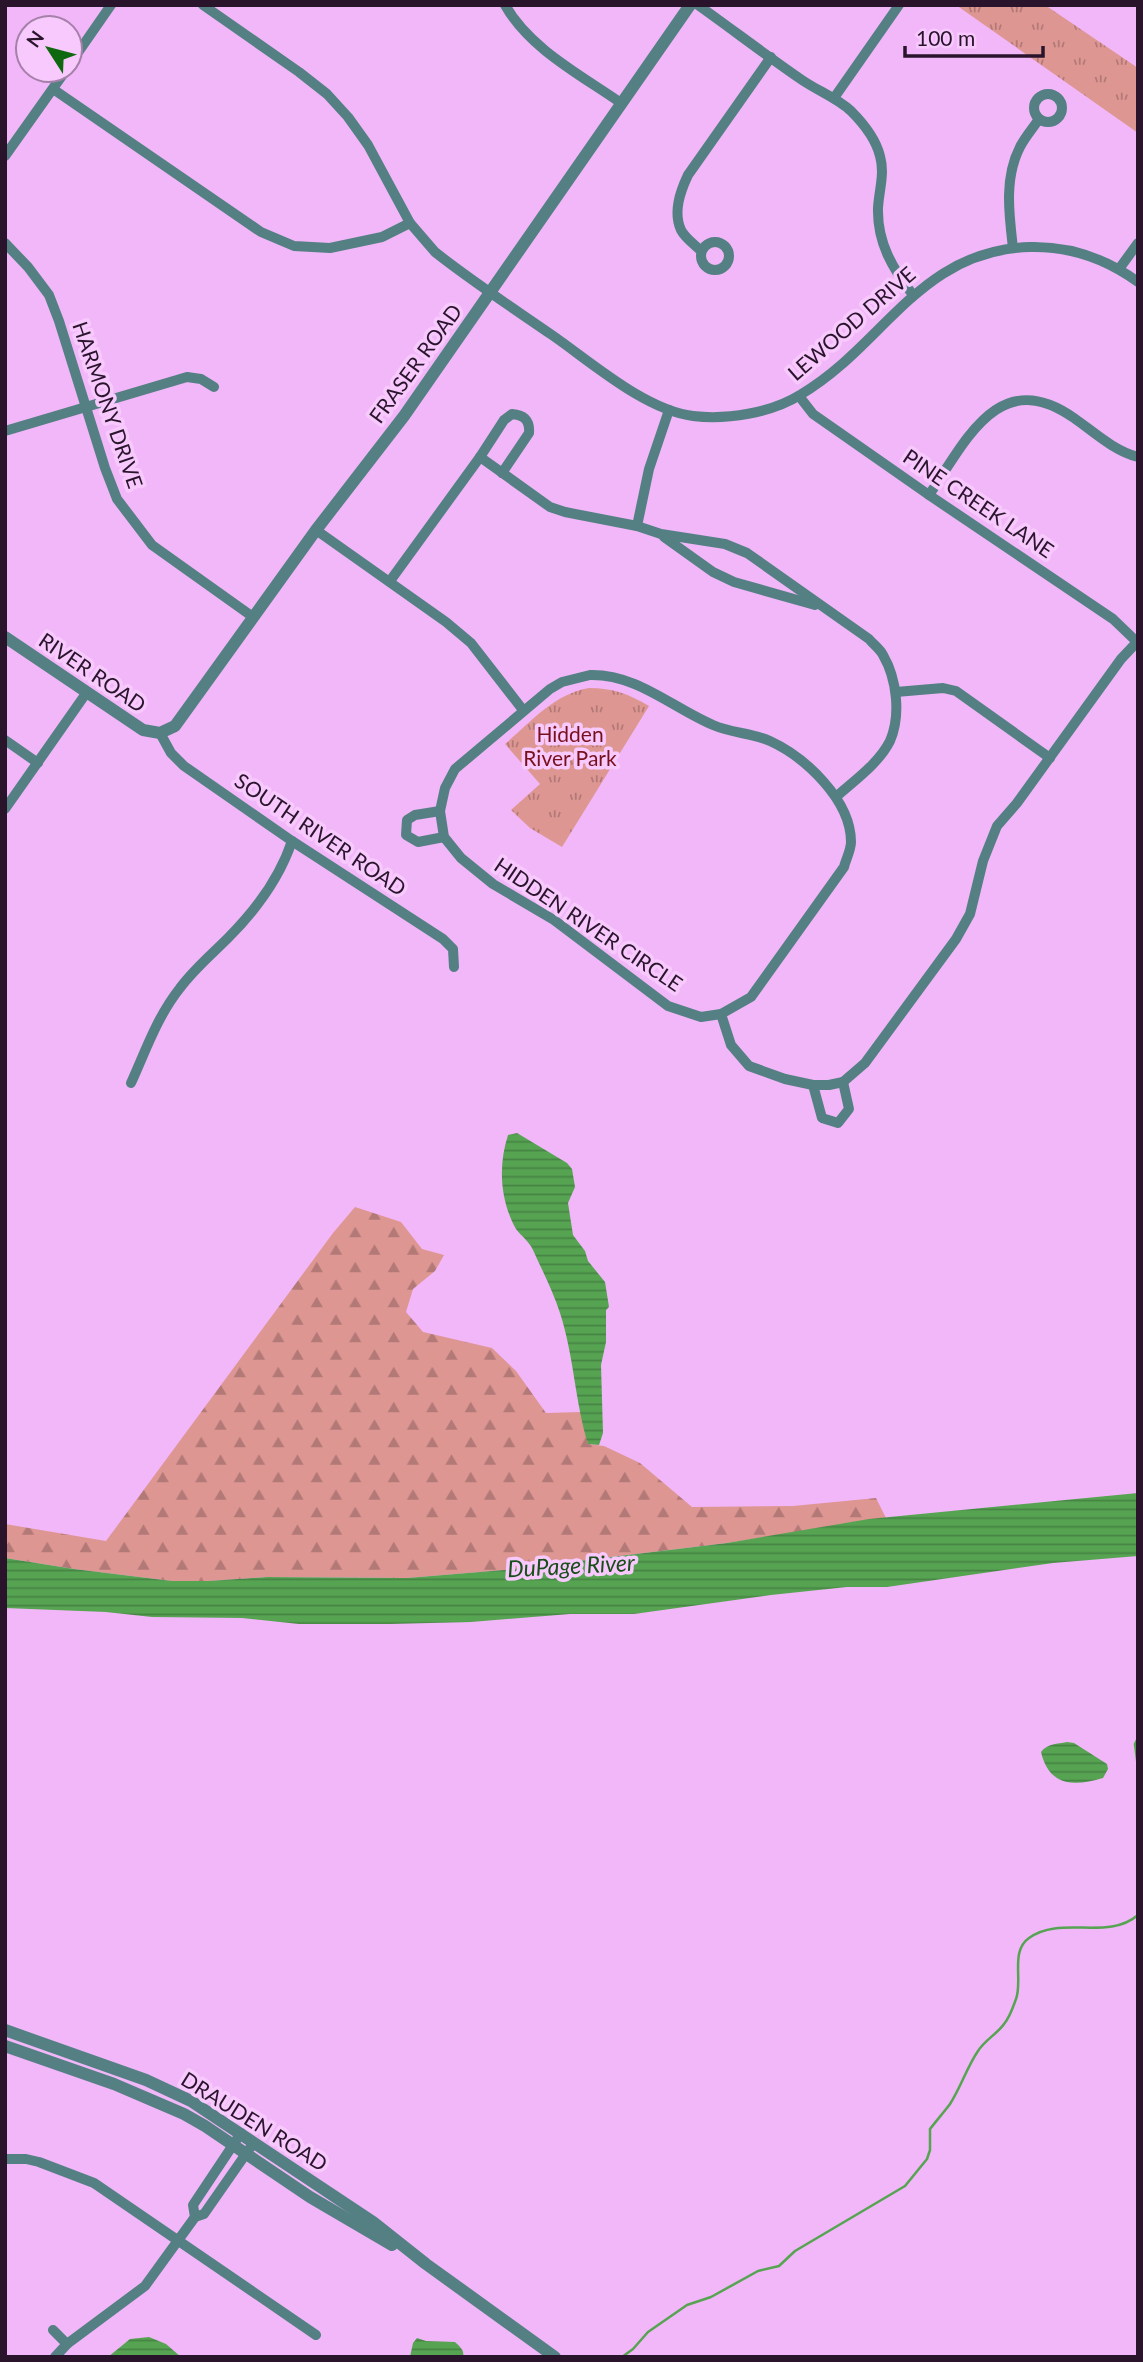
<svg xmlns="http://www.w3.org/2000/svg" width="1143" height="2362" font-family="Lato,sans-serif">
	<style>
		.grass { fill: url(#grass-tufts) }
		.forest { fill: url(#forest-firs) }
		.water { fill: url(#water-rules) }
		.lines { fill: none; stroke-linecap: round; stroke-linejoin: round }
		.stream { stroke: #56a452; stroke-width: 2.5 }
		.minor { stroke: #548084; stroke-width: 10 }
		.tertiary { stroke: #548084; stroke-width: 12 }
		.labels { text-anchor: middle; stroke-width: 7; stroke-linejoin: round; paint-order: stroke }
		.street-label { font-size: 21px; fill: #29142c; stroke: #f8c9fd }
		.park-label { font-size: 21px; fill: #77101a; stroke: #f8c9fd }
		.water-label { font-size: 23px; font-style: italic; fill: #184e17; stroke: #f8c9fd }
	</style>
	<defs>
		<pattern id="grass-tufts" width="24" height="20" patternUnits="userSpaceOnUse" patternTransform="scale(1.75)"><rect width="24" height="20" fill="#dd9692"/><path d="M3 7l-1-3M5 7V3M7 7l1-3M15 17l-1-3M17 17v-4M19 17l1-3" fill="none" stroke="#b37977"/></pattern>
		<pattern id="forest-firs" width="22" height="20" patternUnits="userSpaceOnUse" patternTransform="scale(1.75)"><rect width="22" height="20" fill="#dd9692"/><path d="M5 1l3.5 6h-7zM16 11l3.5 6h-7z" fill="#b37977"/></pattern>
		<pattern id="water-rules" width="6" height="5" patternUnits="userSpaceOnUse" patternTransform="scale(1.75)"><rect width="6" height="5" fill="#56a452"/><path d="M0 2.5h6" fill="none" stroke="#478444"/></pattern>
	</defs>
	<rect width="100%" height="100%" fill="#f1b7f8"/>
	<g class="grass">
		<polygon points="956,5 1045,5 1138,68 1138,133"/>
		<path d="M589,688C613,688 629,694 649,706L562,847L530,828L511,810L540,784L505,744C531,722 554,694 589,688Z"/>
	</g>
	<polygon class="forest" points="355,1207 401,1222 422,1249 444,1255 435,1271 413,1289 406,1312 423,1332 492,1348 516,1371 546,1413 581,1412 588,1444 604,1446 640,1463 692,1507 793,1506 876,1498 886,1518 727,1543 504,1570 407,1578 267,1577 208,1581 172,1581 74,1569 5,1558 5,1524 106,1541 333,1233"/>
	<g class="water">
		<path d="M517,1133L567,1163L572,1169L575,1187L568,1203L573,1235L585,1251L588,1261L605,1282L609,1307L606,1310V1342L601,1365L603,1433L599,1445L588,1444C575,1402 574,1356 560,1313C553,1291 542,1270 533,1250C529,1241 521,1236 516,1229C500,1200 498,1166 508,1135Z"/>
		<polygon points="1138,1493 1138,1556 1053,1563 887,1587 847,1587 771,1595 634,1614 570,1614 471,1622 390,1624 299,1624 242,1618 152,1617 106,1612 5,1608 5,1558 74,1569 172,1581 208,1581 267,1577 407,1578 504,1570 727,1543 869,1519"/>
		<path d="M1067,1742L1074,1743L1107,1764L1108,1769L1103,1778C1073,1787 1049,1786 1041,1752C1048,1743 1057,1744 1067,1742Z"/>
		<polygon points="149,2337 166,2344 181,2357 108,2357 130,2339"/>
		<path d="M417,2338L426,2341L455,2342C459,2346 465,2350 463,2357H410L413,2343Z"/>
	</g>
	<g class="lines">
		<g class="stream">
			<polyline points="1138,1738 1135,1744 1138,1767"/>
			<path d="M622,2357L633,2349L648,2332L687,2305L711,2297L758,2271L779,2266L795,2251L905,2186L927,2159L930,2150V2129C937,2120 944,2112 950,2104C961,2087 967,2067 978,2051C985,2040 997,2034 1004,2024C1010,2017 1013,2007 1016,1999C1023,1981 1010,1951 1029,1938C1061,1915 1108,1941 1138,1915"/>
		</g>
		<g class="minor">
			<path d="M203,5L299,72L327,94L348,117L368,145L410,223L435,252C473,282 513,308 552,335C591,362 645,410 693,416C727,420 771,413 800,395C884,346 919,250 1030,247C1070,246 1105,258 1138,282"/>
			<path d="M505,5C530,49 581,75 621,103"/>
			<path d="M698,5C733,30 767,56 802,80C818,91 837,98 851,111C863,123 876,140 880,156C885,174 879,190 878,208C877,243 893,269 913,295"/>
			<polyline points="70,64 111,5"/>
			<polyline points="53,89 261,232 294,246 330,248 382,237 410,223"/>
			<circle cx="1048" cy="108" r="14"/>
			<polyline points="834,98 899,5"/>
			<polyline points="5,156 66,70"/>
			<circle cx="715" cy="256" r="14"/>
			<polyline points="5,243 28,267 49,295 59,321 105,468 117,499 152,545 253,617"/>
			<path d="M1013,248C1009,214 1004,178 1020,147C1025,137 1033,128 1039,119"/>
			<path d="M701,251C695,245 685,238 681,230C673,212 680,192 688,175L771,57"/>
			<polyline points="1119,269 1138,243"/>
			<polyline points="799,396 813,414 929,495 1113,619 1137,642"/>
			<polyline points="5,431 187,377 201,379 214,387"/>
			<path d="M480,457L504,420L512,414C524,415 530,420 529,433L502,473"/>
			<path d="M929,495C966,441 999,365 1074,418C1094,432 1114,451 1138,457"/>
			<polyline points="637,526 649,469 669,410"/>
			<polyline points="316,530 446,622 471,643 523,710"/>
			<polyline points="664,537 713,572 734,582 815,605"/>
			<path d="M390,581L480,457L550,507L565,512L637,526L661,534L725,544L747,553L869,639C873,644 880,649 883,655C897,679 901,716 890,741C879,763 855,780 837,796"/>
			<path d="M590,675C637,674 671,707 713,725C731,733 752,733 770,741C805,757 851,800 851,842C851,850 846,859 844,867L751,997L721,1014L701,1017L668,1006L554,920L493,884L461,858L444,837L440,811L445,788L455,769L550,689L562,682Z"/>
			<polyline points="896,692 943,688 956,691 1050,758"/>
			<polyline points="160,733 171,753 184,766 292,841 443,939 453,949 454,967"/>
			<polyline points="5,740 38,763"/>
			<polyline points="5,809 87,692"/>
			<polyline points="440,811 415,815 407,820 406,835 418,842 444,837"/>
			<polyline points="721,1014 731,1045 749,1066 785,1079 813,1085 829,1085 843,1082 865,1063 956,939 970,914 983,861 997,826 1017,803 1121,659 1138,641"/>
			<path d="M131,1083C146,1050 157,1017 180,988C194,969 211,955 228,938C255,911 280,877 292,841"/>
			<polyline points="813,1085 822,1118 838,1123 849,1109 843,1082"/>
			<polyline points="5,2159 26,2159 39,2162 94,2183 316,2335"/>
			<polyline points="195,2217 193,2205 241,2133"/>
			<polyline points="53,2330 67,2344"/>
			<polyline points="55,2357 67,2344 145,2286 195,2217 204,2214 250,2148"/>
		</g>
		<g class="tertiary">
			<polyline points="5,637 143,730 160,733 175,726 316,530 404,416 690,5"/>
			<polyline points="5,2030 146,2080 191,2101 373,2222 426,2264 555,2357"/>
			<polyline points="5,2046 114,2084 184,2114 205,2126 310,2197 392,2245"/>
		</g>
	</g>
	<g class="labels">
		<g class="street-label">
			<text transform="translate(852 324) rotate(-41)" y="7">LEWOOD DRIVE</text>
			<text transform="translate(416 364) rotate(-54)" y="7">FRASER ROAD</text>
			<text transform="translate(107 405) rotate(71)" y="7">HARMONY DRIVE</text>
			<text transform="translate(978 504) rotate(34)" y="7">PINE CREEK LANE</text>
			<text transform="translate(92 673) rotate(34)" y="7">RIVER ROAD</text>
			<text transform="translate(320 835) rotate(34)" y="7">SOUTH RIVER ROAD</text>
			<text transform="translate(588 925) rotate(34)" y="7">HIDDEN RIVER CIRCLE</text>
			<text transform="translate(254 2122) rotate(32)" y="7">DRAUDEN ROAD</text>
		</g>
		<g class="park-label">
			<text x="570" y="742">Hidden<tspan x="570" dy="24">River Park</tspan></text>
		</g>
		<g class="water-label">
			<text transform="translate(571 1566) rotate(-3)" y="8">DuPage River</text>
		</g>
	</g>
	<rect width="1143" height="2362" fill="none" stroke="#29142c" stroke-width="14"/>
	<g transform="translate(49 49) rotate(306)"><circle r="33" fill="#f8c9fd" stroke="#a581a9" stroke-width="2"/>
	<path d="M0-5L12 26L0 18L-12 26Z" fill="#0e680f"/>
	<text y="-10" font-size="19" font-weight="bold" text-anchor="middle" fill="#29142c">N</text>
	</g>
	<path d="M905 46v10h138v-10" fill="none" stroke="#29142c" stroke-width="3.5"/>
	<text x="916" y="46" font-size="21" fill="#29142c" stroke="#f8c9fd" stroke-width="5" paint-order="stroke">100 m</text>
</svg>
